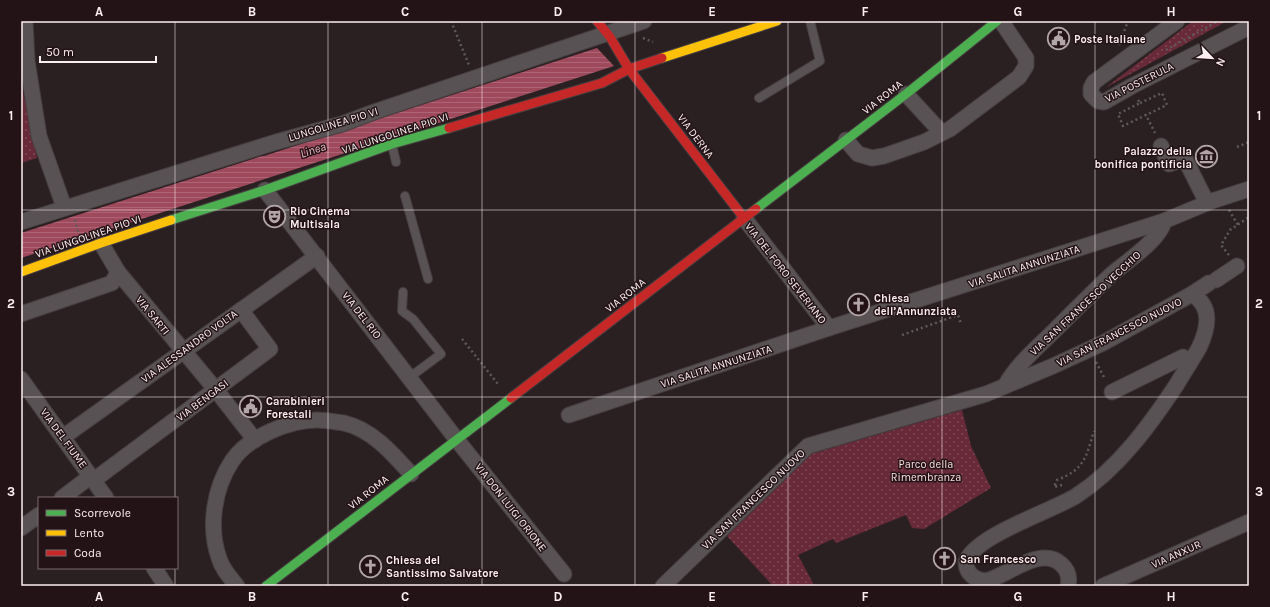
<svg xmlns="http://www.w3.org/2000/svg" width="1270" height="607" font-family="Karla,sans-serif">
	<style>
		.grass { fill: url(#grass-dots) }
		.water { fill: url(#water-rules) }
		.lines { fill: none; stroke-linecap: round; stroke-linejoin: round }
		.lane-casing { stroke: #463e40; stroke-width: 10 }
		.street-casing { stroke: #463e40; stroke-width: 17 }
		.fast-casing { stroke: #463e40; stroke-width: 11 }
		.slow-casing { stroke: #463e40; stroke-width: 11 }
		.jam-casing { stroke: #463e40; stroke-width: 11 }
		.path { stroke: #5e595a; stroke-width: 2.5; stroke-dasharray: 2 3; stroke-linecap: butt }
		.lane { stroke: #585254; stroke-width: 8 }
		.street { stroke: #585254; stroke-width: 15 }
		.fast { stroke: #4caf50; stroke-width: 9 }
		.slow { stroke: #ffc107; stroke-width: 9 }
		.jam { stroke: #c62828; stroke-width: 9 }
		.grid { fill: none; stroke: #fbeef0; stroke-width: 1; stroke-opacity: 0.55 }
		.labels { text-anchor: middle; stroke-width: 3; stroke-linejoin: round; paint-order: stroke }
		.poi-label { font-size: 11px; font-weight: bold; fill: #fbeef0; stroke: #241316; text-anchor: start }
		.street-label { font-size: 11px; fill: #fbeef0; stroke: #241316 }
		.park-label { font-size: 11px; fill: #f8dde1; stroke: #241316 }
		.water-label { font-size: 12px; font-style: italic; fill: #f2bdc6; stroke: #241316 }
		.neatline { fill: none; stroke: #fbeef0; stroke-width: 1.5 }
		.grid-label { font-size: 13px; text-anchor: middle; font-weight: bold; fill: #fbeef0 }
	</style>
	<defs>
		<pattern id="grass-dots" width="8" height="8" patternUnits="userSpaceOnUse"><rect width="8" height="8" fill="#682a39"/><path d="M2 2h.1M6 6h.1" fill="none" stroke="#7e4956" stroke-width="1.8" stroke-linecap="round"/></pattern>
		<pattern id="water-rules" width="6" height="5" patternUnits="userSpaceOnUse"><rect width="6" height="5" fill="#9f495d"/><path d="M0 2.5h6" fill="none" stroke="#ad6475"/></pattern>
	</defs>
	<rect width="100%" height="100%" fill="#2a2022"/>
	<g class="grass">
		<polygon points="1193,21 1227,21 1105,88"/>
		<polygon points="21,82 37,158 21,163"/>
		<polygon points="962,410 971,446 991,488 924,529 912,528 906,515 836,543 833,539 798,555 814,585 812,586 773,586 727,536 811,454"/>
	</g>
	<polygon class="water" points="597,48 614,66 21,258 21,233 262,156 264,156"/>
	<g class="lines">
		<defs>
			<g id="lane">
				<polyline points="759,98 820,61 810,21"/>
				<polyline points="392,145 396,162"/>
				<polyline points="405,196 428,279"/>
				<polyline points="403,292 402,311 413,319 441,354 410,377"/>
			</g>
			<g id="street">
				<polyline points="25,21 27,61 39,136 64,207"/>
				<polyline points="1177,21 1094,82 1091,88 1091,94 1098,101 1104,102 1132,86 1249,27"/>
				<polyline points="906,94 942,133"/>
				<polyline points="846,140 858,154 872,158 884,156 924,142 950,129 1019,77 1026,66 1026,58 1001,21"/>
				<polyline points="1161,146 1169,164 1185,159 1207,203"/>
				<polyline points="265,190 457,440 564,574"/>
				<polyline points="744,218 829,328"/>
				<polyline points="21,222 276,142 342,124 374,112 644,21"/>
				<polyline points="101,243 118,272 216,390 255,440"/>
				<polyline points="1216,280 1237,266"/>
				<polyline points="21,314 112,283 118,272"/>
				<polyline points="21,379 106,498"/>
				<path d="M1005,386C1017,364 1038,347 1055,330C1074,311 1093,292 1112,274C1126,262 1161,239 1164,221"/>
				<polyline points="1112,392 1183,357"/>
				<polyline points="569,415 829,328 1164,221 1212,201 1249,189"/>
				<polyline points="63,437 317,256"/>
				<polyline points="94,480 270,349 241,310"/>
				<polyline points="62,498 91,476"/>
				<polyline points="21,528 39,515"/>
				<polyline points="154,568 166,586"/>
				<path d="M237,586C230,577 222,569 219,558C208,527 214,488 232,461C248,437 289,420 317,420C325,420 336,422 344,423C373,430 393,454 411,474"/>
				<polyline points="663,586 808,446 986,394 1053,366 1103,343 1192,294 1209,283"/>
				<path d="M1068,586C1070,577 1068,570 1061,564C1041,545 1007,576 986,581C975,580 966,574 966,562C974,536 1052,511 1076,496C1118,469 1150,425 1177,384C1184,372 1192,360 1199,348C1208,329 1213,307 1192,294"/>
				<polyline points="1103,586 1249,522"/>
			</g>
			<g id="fast">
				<polyline points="756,209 906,94 997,21"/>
				<polyline points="171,220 265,190 392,144 449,128"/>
				<polyline points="266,586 511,398"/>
			</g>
			<g id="slow">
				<polyline points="662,58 777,21"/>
				<polyline points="21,272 101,243 171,220"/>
			</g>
			<g id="jam">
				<polyline points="597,21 610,37 629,69 744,218"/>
				<polyline points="449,128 602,83 629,69 662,58"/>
				<polyline points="511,398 756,209"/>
			</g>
		</defs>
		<use href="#lane" class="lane-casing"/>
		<use href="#street" class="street-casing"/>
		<use href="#fast" class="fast-casing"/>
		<use href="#slow" class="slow-casing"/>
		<use href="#jam" class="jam-casing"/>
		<g class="path">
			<polyline points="451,21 469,65"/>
			<polyline points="643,38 653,42"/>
			<polyline points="1119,45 1128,21"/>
			<polyline points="1166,50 1218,21"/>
			<polyline points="1138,100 1140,103 1118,114 1123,126 1146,115 1155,133"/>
			<polyline points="1140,103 1162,93 1167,105 1146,115"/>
			<polyline points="1237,147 1249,142"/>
			<polyline points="1229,210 1238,225"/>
			<polyline points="75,220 78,232"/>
			<polyline points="1229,255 1221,245 1230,230 1249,217"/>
			<polyline points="902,335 958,315 961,324"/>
			<polyline points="462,339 498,384"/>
			<polyline points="1096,362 1105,379"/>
			<path d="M1062,485L1054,487L1057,480C1085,469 1086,457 1094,431"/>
		</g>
		<use href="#lane" class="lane"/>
		<use href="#street" class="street"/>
		<use href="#fast" class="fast"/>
		<use href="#slow" class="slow"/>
		<use href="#jam" class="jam"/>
	</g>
	<path class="grid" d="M175,21V498M328,21V586M482,21V586M635,21V586M788,21V586M942,21V586M1095,21V586M21,210H1249M21,397H1249M175,568V586"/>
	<defs>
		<symbol id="civic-ring" viewBox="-11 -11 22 22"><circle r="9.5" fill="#241316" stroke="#b2a6a8" stroke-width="1.5"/><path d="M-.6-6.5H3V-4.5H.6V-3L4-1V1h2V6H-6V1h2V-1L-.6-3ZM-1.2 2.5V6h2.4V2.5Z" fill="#b2a6a8"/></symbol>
		<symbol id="museum-ring" viewBox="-11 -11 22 22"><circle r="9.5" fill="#241316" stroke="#b2a6a8" stroke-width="1.5"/><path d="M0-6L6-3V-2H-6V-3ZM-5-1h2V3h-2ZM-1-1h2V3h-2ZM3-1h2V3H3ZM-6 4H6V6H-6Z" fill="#b2a6a8"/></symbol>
		<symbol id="theatre-ring" viewBox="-11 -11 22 22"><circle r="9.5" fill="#241316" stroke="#b2a6a8" stroke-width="1.5"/><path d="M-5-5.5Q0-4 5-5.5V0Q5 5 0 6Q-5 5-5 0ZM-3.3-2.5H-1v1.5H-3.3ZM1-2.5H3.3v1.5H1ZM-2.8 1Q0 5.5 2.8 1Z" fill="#b2a6a8"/></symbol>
		<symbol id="church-ring" viewBox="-11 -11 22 22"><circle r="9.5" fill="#241316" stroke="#b2a6a8" stroke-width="1.5"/><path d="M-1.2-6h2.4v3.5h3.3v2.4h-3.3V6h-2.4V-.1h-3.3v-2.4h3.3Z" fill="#b2a6a8"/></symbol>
	</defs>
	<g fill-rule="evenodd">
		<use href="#civic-ring" x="1046" y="26" width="25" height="25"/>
		<use href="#museum-ring" x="1194" y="144" width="25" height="25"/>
		<use href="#theatre-ring" x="262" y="204" width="25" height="25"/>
		<use href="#church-ring" x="846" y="292" width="25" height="25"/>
		<use href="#civic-ring" x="238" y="394" width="25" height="25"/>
		<use href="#church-ring" x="932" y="546" width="25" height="25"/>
		<use href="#church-ring" x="358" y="554" width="25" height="25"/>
	</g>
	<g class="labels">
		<g class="poi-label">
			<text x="1074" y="43">Poste Italiane</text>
			<text x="1192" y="155" text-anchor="end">Palazzo della<tspan x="1192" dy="13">bonifica pontificia</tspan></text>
			<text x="290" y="215">Rio Cinema<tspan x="290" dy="13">Multisala</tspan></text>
			<text x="874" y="302">Chiesa<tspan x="874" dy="13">dell’Annunziata</tspan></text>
			<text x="266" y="405">Carabinieri<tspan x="266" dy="13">Forestali</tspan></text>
			<text x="960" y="563">San Francesco</text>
			<text x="386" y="564">Chiesa del<tspan x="386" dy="13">Santissimo Salvatore</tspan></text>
		</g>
		<g class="street-label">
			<text transform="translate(1139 82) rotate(-27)" y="4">VIA POSTERULA</text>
			<text transform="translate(882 97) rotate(-38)" y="4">VIA ROMA</text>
			<text transform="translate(333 124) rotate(-17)" y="4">LUNGOLINEA PIO VI</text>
			<text transform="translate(395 133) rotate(-18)" y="4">VIA LUNGOLINEA PIO VI</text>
			<text transform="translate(696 136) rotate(53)" y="4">VIA DERNA</text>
			<text transform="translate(88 236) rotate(-19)" y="4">VIA LUNGOLINEA PIO VI</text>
			<text transform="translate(1024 266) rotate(-18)" y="4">VIA SALITA ANNUNZIATA</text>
			<text transform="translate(786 273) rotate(52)" y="4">VIA DEL FORO SEVERIANO</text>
			<text transform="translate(625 295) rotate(-38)" y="4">VIA ROMA</text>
			<text transform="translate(1085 303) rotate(-43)" y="4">VIA SAN FRANCESCO VECCHIO</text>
			<text transform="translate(153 315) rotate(51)" y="4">VIA SARTI</text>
			<text transform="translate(362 315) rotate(52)" y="4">VIA DEL RIO</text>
			<text transform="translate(1119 332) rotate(-27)" y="4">VIA SAN FRANCESCO NUOVO</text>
			<text transform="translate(189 346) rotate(-36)" y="4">VIA ALESSANDRO VOLTA</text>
			<text transform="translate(716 366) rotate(-18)" y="4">VIA SALITA ANNUNZIATA</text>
			<text transform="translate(202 400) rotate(-37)" y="4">VIA BENGASI</text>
			<text transform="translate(64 438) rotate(54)" y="4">VIA DEL FIUME</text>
			<text transform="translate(368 492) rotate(-38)" y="4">VIA ROMA</text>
			<text transform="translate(753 499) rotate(-44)" y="4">VIA SAN FRANCESCO NUOVO</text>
			<text transform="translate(511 507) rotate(52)" y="4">VIA DON LUIGI ORIONE</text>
			<text transform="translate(1176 554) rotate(-24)" y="4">VIA ANXUR</text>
		</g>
		<g class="park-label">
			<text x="926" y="468">Parco della<tspan x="926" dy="13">Rimembranza</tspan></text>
		</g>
		<g class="water-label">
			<text transform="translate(313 150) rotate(-18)" y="4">Linea</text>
		</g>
	</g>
	<rect width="1270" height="607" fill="none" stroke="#241316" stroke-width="44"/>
	<rect x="38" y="497" width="140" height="72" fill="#241316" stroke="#7a6b6d"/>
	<rect x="46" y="510" width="20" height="6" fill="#4caf50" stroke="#7a6b6d"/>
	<text x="74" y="517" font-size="12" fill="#fbeef0">Scorrevole</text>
	<rect x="46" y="530" width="20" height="6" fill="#ffc107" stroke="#7a6b6d"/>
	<text x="74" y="537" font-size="12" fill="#fbeef0">Lento</text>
	<rect x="46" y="550" width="20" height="6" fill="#c62828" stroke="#7a6b6d"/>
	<text x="74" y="557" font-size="12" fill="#fbeef0">Coda</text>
	<g transform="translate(1212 58) rotate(115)" stroke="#241316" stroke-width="3" paint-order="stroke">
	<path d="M0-3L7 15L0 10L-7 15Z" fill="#fbeef0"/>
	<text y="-6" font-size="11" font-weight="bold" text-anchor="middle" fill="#fbeef0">N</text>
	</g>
	<path d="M40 56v6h116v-6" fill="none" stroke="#fbeef0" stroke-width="2"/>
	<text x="46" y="56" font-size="12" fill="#fbeef0" stroke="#241316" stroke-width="3" paint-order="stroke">50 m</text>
	<rect x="22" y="22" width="1226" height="563" class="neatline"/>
	<g class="grid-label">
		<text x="99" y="16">A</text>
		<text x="252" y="16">B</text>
		<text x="405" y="16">C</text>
		<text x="558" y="16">D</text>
		<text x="712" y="16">E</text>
		<text x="865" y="16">F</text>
		<text x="1018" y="16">G</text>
		<text x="1171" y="16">H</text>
		<text x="11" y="120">1</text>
		<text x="1259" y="120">1</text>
		<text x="11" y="308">2</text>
		<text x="1259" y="308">2</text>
		<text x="11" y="496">3</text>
		<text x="1259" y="496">3</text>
		<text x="99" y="601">A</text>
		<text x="252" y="601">B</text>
		<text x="405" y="601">C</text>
		<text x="558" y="601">D</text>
		<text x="712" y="601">E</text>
		<text x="865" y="601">F</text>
		<text x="1018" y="601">G</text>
		<text x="1171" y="601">H</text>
	</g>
</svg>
